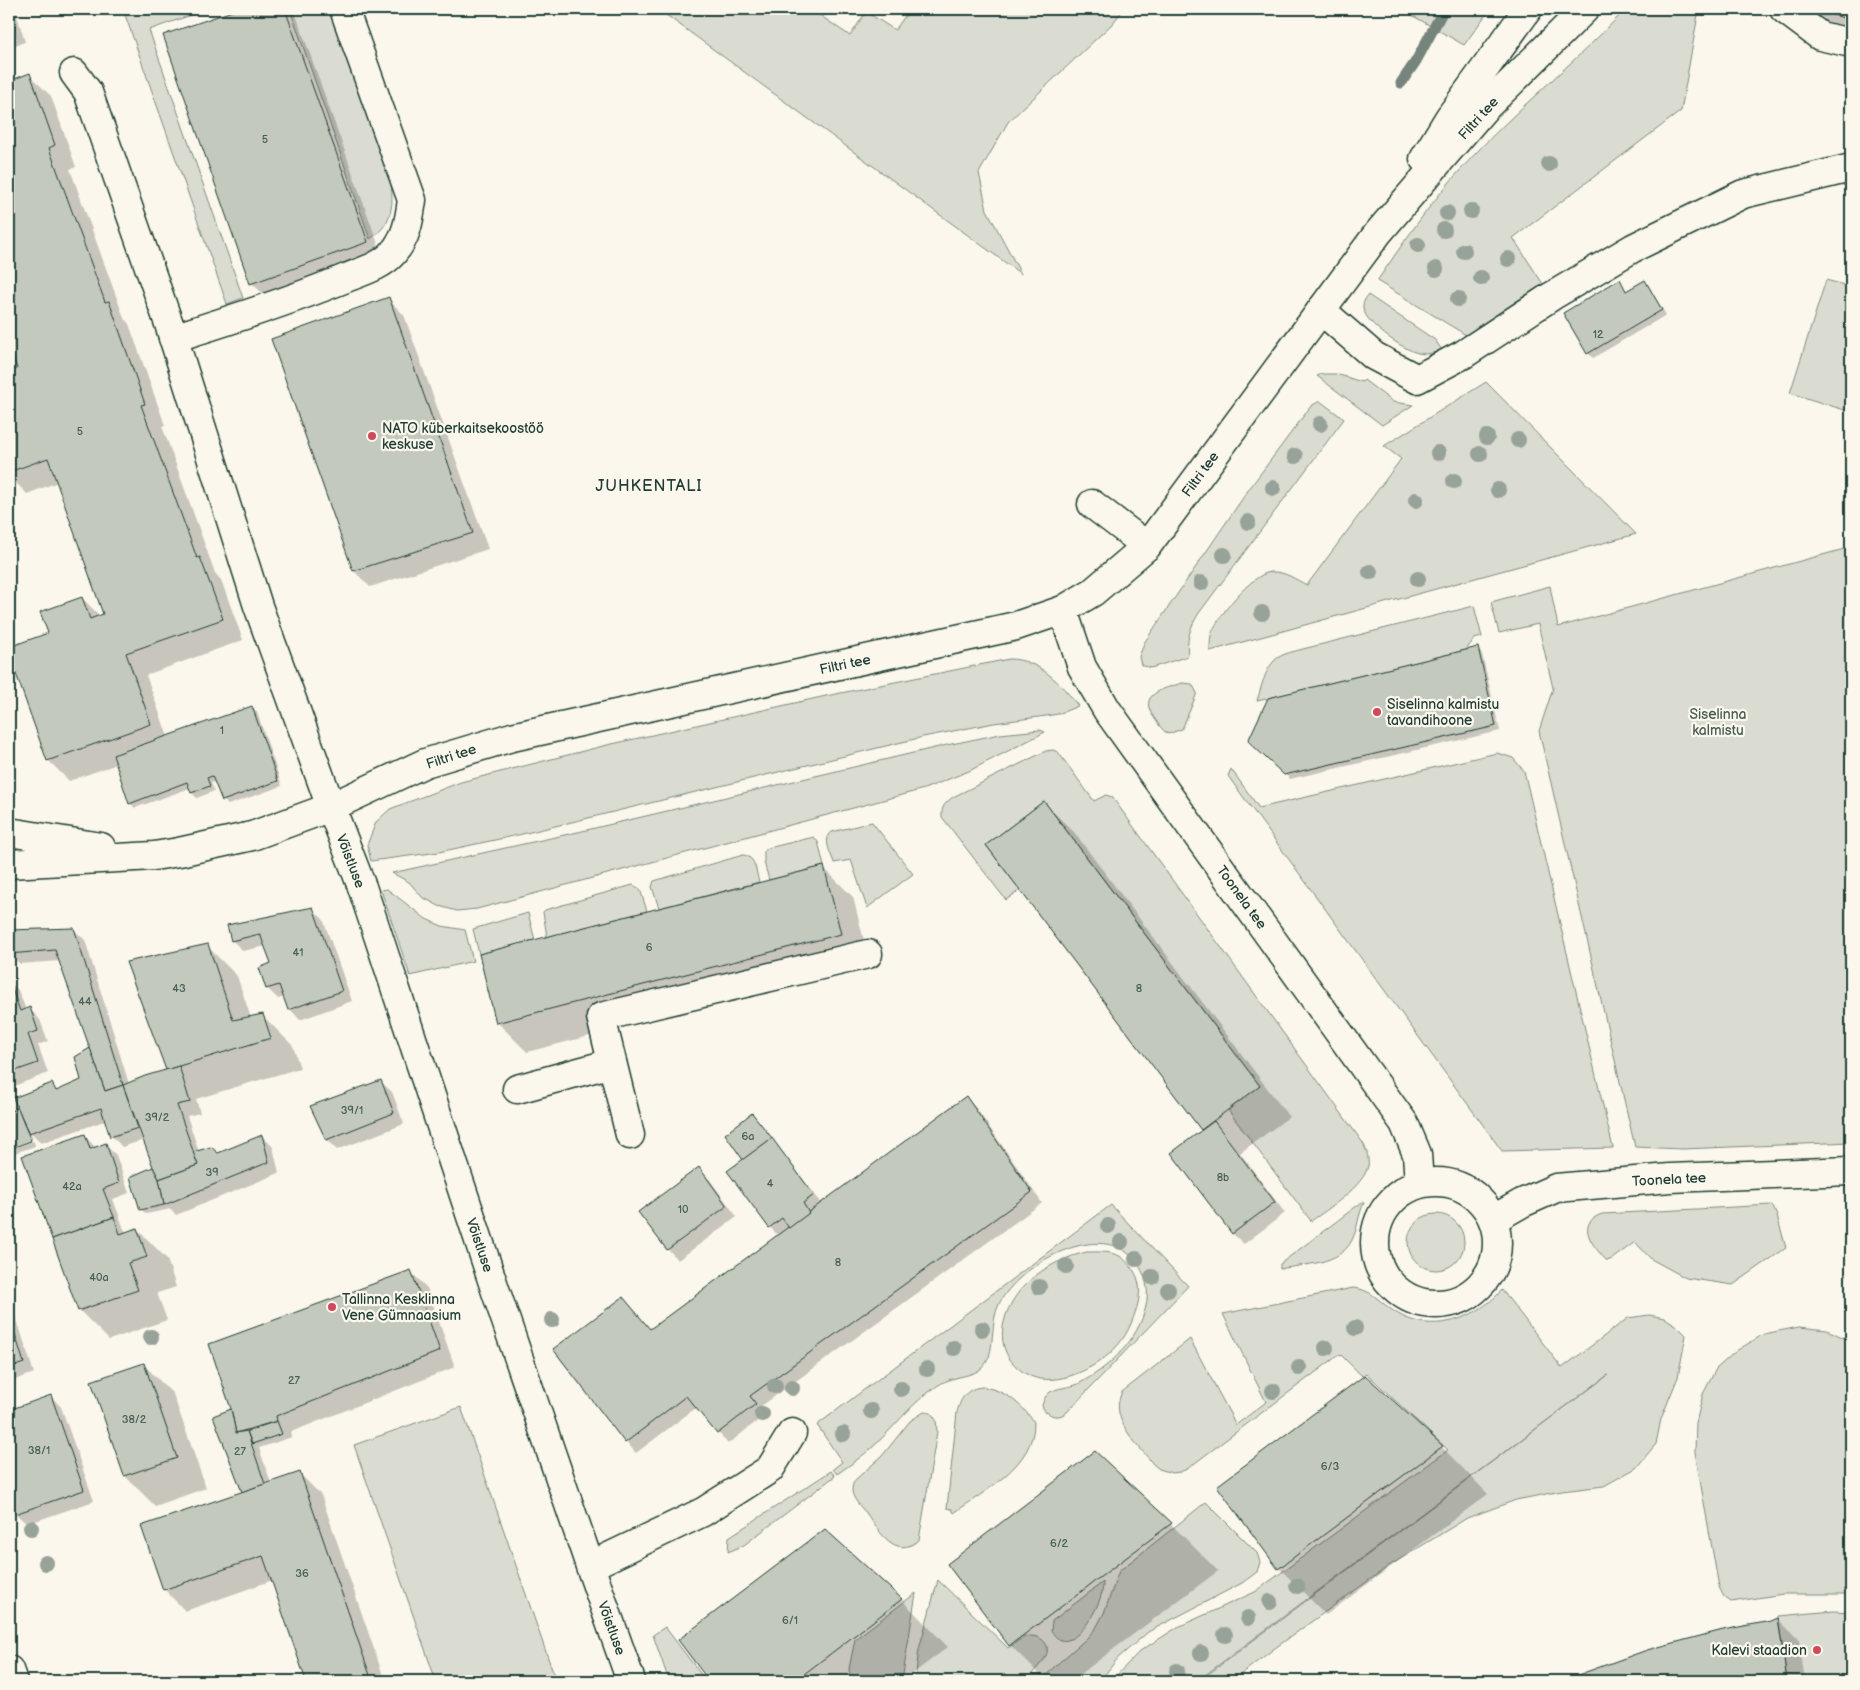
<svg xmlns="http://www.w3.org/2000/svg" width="1860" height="1690" font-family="'Balsamiq Sans',sans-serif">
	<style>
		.green { fill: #dbdcd1; stroke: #7d8c82 }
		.shadow { fill: #0003 }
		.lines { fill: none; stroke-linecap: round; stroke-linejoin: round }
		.stream { stroke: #74847b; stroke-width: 11 }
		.building { fill: #c4c9be; stroke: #1f3d34 }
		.minor-casing { stroke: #1f3d34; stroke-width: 31 }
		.minor { stroke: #fbf7ec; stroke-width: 28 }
		.tree { fill: #97a298 }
		.poi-dot { fill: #d1495b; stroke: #fbf7ec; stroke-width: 2 }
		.labels { text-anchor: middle; stroke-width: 4.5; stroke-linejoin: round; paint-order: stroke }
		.number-label { font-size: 11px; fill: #486056 }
		.street-label { font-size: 14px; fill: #1f3d34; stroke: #fbf7ec }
		.poi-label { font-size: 14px; fill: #1f3d34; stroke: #fbf7ec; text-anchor: start }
		.park-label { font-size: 14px; fill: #455d53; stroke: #fbf7ec }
		.quarter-label { font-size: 16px; letter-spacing: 1px; fill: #1f3d34; stroke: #fbf7ec }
	</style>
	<rect width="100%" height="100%" fill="#fbf7ec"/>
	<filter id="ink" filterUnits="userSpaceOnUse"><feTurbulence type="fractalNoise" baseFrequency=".02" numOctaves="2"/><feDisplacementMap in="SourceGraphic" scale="10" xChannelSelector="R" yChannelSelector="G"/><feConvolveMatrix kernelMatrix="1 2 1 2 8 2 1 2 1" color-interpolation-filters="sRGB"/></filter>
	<g filter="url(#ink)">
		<g class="green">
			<polygon points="123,9 208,9 149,30 243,298 227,304"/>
			<path d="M290,9H329L391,184C394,208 391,225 370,239Z"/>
			<polygon points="658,9 811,9 850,36 866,12 895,30 910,9 1124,9 1112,24 1008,122 979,173 987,210 1021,274"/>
			<polygon points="1401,9 1490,9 1464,45"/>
			<path d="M1626,9H1699L1681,111L1513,238L1543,284L1466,335L1377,281C1404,242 1430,203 1462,168C1513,111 1574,64 1626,9Z"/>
			<polygon points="1826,280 1851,287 1851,412 1790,393"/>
			<path d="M1368,295L1435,340L1442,350C1435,353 1426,355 1418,353C1404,350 1361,322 1363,305C1363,302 1366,298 1368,295Z"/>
			<polygon points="1322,374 1336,374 1362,382 1364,380 1393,402 1413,405 1382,425 1317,376"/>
			<path d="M1486,382L1636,534L1210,651C1210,646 1210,640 1211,635C1217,617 1251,574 1271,572C1285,571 1296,580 1307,585L1401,459L1384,446Z"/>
			<path d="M1320,401L1344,419L1199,613C1190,627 1186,640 1188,656L1151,668L1141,665L1139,657L1144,643L1249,489L1311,406Z"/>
			<polygon points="1848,548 1851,549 1851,1142 1683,1149 1635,1147 1539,731 1553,688 1538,624 1499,633 1491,602 1550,586 1558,627"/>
			<path d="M1474,606L1482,637L1474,639L1466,650L1257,701C1261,688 1265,670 1274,661C1281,653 1297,651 1307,648Z"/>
			<path d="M1009,659C1038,659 1061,683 1078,706L1058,714L1046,716L994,723L923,737L518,835L439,852L371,861L367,845L376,822L390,809L461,782L603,746L826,696Z"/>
			<path d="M1182,683L1192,684L1197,693L1182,729L1168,734C1162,730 1159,725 1155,719C1136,694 1163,689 1182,683Z"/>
			<polygon points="1040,730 1045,732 969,771 924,789 477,909 457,911 439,906 422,897 409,882 392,873 578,832 947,745 1000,734"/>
			<path d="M1053,750L1058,752L1094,801L1106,795L1112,797L1363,1143C1367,1151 1369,1158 1368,1166C1363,1187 1328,1209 1311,1221L1228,1110L1259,1086L1044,801L986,845L1020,890L1006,900L942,817C941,807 945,803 953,797L1046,751Z"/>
			<polygon points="1497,753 1513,758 1524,771 1613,1148 1502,1151 1228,776 1231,769 1259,808"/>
			<path d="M872,822L913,874L867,908L851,860L834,863C831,853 822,839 832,832Z"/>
			<polygon points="814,837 818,842 824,866 769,880 764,862 764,851 768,848"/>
			<path d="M743,855C756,856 756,873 759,882L659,908L652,887L654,881Z"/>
			<polygon points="633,885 640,889 647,911 547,937 543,912 545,910"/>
			<polygon points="387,889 426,919 442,926 465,930 473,961 410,976 381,890"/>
			<polygon points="528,913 535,940 479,954 473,929"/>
			<path d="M1362,1202L1364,1203C1358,1215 1358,1228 1352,1240C1340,1265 1304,1264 1280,1269V1264Z"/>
			<path d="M1111,1205L1188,1286L1067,1412C1061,1417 1053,1418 1047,1412L1046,1413L1042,1406C1043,1401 1045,1396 1049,1393C1057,1387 1069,1388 1078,1384C1109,1368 1138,1341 1146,1306C1150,1289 1145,1270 1132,1257C1096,1220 1018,1266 999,1304C990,1322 995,1350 986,1363C978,1376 962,1375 949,1380C943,1382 938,1385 933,1389C914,1402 900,1420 884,1436C870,1451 853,1463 837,1474L833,1469L842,1462L817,1425Z"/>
			<path d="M1772,1205L1777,1216L1786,1248L1733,1285L1686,1278L1651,1259L1635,1242L1612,1259L1607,1261C1593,1246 1574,1224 1602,1214Z"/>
			<circle cx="1436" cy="1242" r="28"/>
			<path d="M1087,1252C1097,1252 1107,1251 1117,1255C1123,1257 1127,1262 1131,1267C1142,1280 1141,1297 1135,1313C1131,1325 1126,1336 1117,1346C1100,1366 1063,1385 1036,1378C1025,1375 1015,1367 1009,1358C1002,1347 1001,1334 1004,1322C1013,1284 1051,1260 1087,1252Z"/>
			<path d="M1353,1288C1370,1289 1378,1300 1392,1310C1428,1336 1474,1321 1502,1290L1562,1368L1628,1318L1649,1315L1665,1318L1676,1325L1686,1335L1678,1377L1661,1419L1656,1444L1636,1468L1604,1486L1562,1491L1516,1500L1467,1518L1389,1566L1275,1648L1232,1681H1199L1608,1375L1197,1681H1111L1140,1651L1178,1627L1255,1592L1448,1450L1366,1373L1362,1376L1340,1354L1187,1469L1180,1472L1172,1473L1159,1469L1153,1464C1138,1444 1108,1419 1122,1392L1190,1339L1236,1425L1266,1402L1223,1314Z"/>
			<polygon points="1799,1327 1827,1330 1851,1341 1851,1594 1783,1594 1731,1602 1724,1597 1719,1587 1695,1452 1696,1423 1703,1394 1716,1369 1736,1351 1764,1334"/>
			<path d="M983,1387C1005,1390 1021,1404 1034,1422C1035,1465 984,1491 954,1513L952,1509L947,1508L957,1412C961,1398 966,1388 983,1387Z"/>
			<polygon points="461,1407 556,1681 436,1681 354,1445"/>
			<path d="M924,1412L931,1413L936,1420L937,1432L919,1540C895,1560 879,1531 867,1514C862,1508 853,1500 852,1491C852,1487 853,1483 855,1480L882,1456L910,1421Z"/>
			<polygon points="831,1471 835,1476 744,1545 728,1552 729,1537"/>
			<polygon points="1206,1502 1257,1553 1260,1562 1257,1572 1242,1583 1148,1632 1118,1658 1100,1681 1041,1681 1055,1666 1086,1639 1096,1628 1104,1613 1119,1571"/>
			<path d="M938,1580L1008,1648C1013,1645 1019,1639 1025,1637C1037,1633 1052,1642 1046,1656C1041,1665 1032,1673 1026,1681H915L919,1649Z"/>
			<path d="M1103,1582C1105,1603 1069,1665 1051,1630L1052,1621Z"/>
			<polygon points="916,1593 902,1681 851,1681 849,1669 855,1639"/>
			<polygon points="1834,1611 1851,1612 1851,1681 1787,1681 1778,1616"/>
			<polygon points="665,1627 706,1681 669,1681 653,1635"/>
		</g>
		<g class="shadow">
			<polygon points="9,9 24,9 16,12 25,42 9,47"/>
			<polygon points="84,9 108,9 90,15"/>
			<polygon points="242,9 292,9 295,12 383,258 268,299 252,283 164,36"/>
			<polygon points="1813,9 1851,9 1851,34 1835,30"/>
			<polygon points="29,75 51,96 76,167 70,169 124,318 129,324 165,425 162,426 215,573 221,580 243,640 146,675 168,737 252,707 257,712 282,786 228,805 223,800 216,781 211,783 214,791 197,798 192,793 190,788 135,808 130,803 117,764 69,781 48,760 9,650 9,648 50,634 82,598 100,616 105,615 58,482 27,494 9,476 9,374 19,370 9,342 9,82"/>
			<polygon points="1619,281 1628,292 1644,282 1649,287 1666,315 1593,358 1588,353 1565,314"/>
			<polygon points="388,299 404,315 488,549 370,587 354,571"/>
			<polygon points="1477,649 1482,654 1500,731 1290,779 1250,741"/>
			<polygon points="1044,803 1074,832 1289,1117 1240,1153 1285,1213 1244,1244 1233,1234 1172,1153 1203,1131 987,845"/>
			<polygon points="823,867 853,897 870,964 527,1052 497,1022"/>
			<polygon points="312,909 323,919 352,1001 300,1020 290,1009 285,997 278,999 267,988 273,964 266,946 243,951 232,940"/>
			<polygon points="74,930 85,940 129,1084 169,1071 207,946 237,976 251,1018 263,1016 293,1046 300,1068 196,1099 200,1113 187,1116 199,1152 218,1155 262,1136 273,1147 279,1173 176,1215 171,1209 146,1214 141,1209 159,1174 144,1140 122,1147 112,1136 107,1120 41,1143 30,1131 33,1139 9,1147 9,1113 19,1109 52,1085 58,1092 82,1081 92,1049 60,961 20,964 9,954 9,931"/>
			<polygon points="9,981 18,990 26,1010 30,1009 40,1020 48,1041 38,1045 48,1073 9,1088"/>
			<polygon points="381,1082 392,1092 404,1124 337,1150 327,1140"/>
			<polygon points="966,1098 976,1108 1042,1203 760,1407 765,1415 728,1444 697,1407 636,1453 626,1442 623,1299 651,1330 779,1237 770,1227 777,1145 822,1204"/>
			<polygon points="84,1135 96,1148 105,1145 116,1155 129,1193 113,1199 124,1229 127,1233 137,1229 167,1259 176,1287 157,1293 167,1320 109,1340 79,1310"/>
			<polygon points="34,1141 35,1146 9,1155 9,1150"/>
			<polygon points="699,1169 710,1180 737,1217 678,1260 668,1249"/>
			<polygon points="411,1272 427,1288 455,1367 291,1432 292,1437 259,1448 271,1483 300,1474 321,1495 385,1681 307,1681 273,1580 185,1611 164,1589 243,1493 231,1411"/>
			<polygon points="9,1295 34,1373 9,1382"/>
			<polygon points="143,1364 173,1394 206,1488 155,1506 125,1476"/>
			<polygon points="1365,1376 1442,1447 1488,1494 1326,1615 1279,1568 1218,1486"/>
			<polygon points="51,1396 61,1407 94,1501 27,1524 16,1514 9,1493 9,1411"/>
			<polygon points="1095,1453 1171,1524 1218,1571 1071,1681 1046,1681 1010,1645 948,1564"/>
			<polygon points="825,1530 902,1600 948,1647 903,1681 710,1681 679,1640"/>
			<polygon points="1778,1619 1799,1640 1805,1681 1564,1681"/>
		</g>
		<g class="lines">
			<polyline class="stream" points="1401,83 1416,61 1444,9"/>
		</g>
		<g class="building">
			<polygon points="238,9 285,9 368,242 250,284 163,35"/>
			<polygon points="1812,9 1851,9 1851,20"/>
			<polygon points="30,73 55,145 49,148 105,302 109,301 145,404 141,405 197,558 200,557 223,619 126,653 151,724 47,761 9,654 9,647 48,633 40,612 82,597 90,619 103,614 48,458 9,472 9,372 17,369 9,345 9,81"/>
			<polygon points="1620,279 1626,291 1645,280 1662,310 1587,354 1563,313"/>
			<polygon points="389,297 473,533 353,571 271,339"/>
			<polygon points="1478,647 1496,726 1284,775 1248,741 1268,698"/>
			<polygon points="252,706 278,781 222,801 212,776 207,778 210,786 191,793 187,782 129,804 113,755"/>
			<polygon points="1044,801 1260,1086 1201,1130 986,845"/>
			<polygon points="824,866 841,934 496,1023 479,954"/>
			<polygon points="313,907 342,991 288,1010 279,985 266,989 259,968 271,963 260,934 231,941 227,925"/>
			<polygon points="74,928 123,1085 105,1091 55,950 9,954 9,930"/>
			<polygon points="208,944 233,1020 263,1014 271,1038 166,1070 126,962"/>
			<polygon points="9,981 20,1011 30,1007 38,1031 28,1034 38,1063 9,1073"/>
			<polygon points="90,1048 105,1091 123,1085 138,1128 110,1137 101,1108 29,1133 13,1098 52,1083 56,1091 81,1080 75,1057"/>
			<polygon points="179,1066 190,1102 177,1105 198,1165 159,1179 153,1167 123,1085 145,1076"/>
			<polygon points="381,1080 394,1113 326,1140 310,1106"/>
			<polygon points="966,1096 1032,1192 750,1396 756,1404 717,1434 686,1396 625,1443 553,1349 623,1297 650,1329"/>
			<polygon points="18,1108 31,1141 9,1149 9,1112"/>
			<polygon points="752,1113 772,1138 743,1160 725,1134"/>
			<polygon points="1214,1121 1275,1202 1232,1234 1171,1153"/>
			<polygon points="85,1134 90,1149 106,1143 119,1183 103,1189 114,1217 52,1239 22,1156"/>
			<polygon points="262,1135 269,1162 164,1205 159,1179 198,1165 193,1152 211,1147 218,1153"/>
			<polygon points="772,1138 814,1195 803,1203 809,1213 789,1228 782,1218 769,1228 727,1171"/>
			<polygon points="153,1167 159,1179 164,1205 140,1210 130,1177"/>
			<polygon points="699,1167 727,1206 667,1250 638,1212"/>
			<polygon points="114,1217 120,1234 137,1228 147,1257 128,1263 138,1290 78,1311 52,1239"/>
			<polygon points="411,1270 440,1351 276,1416 277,1421 236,1433 231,1409 209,1344"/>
			<polygon points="9,1315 24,1363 9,1368"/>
			<polygon points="144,1363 177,1458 124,1476 91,1381"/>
			<polygon points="1365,1375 1443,1446 1278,1569 1217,1486"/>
			<polygon points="51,1395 84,1490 15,1514 9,1496 9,1410"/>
			<polygon points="231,1409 236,1433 247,1431 265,1484 242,1492 213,1416"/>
			<polygon points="277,1421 282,1434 252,1444 247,1431"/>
			<polygon points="1095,1451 1172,1523 1009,1646 947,1564"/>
			<polygon points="300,1472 372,1681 306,1681 263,1556 163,1590 141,1526"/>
			<polygon points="825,1529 902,1599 795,1681 709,1681 678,1640"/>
			<polygon points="1778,1618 1787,1681 1561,1681 1647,1650 1723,1630 1771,1621"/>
		</g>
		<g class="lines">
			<defs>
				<g id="minor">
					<polyline points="1784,9 1820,36 1851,43"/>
					<polyline points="74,73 88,92 169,324 258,606 331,807 362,887 495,1289 590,1566 631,1681"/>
					<polyline points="1424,159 1449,118 1528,9"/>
					<polyline points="1321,310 1374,356 1417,379 1464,354 1552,296 1633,248 1743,194 1851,168"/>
					<path d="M173,338C231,320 290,301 346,278C361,272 382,266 393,253C407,237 409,221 412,200L344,9"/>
					<polyline points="1092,504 1147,546"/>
					<polyline points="1063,610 1082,667 1107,710 1404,1123 1417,1154 1419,1183"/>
					<polyline points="9,832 101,847"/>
					<polyline points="9,864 154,856 179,852 252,836 331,807 425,763 512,737 1016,626 1063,610 1093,592 1147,546 1378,233 1483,110 1585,9"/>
					<polyline points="517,1089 612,1063"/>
					<polyline points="630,1135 601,1017 868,954"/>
					<circle cx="1436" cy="1243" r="61"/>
					<polyline points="1494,1219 1522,1203 1556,1188 1670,1178 1851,1171"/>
					<polyline points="590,1566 703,1512 770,1469 792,1433"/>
					<polyline points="9,1670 13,1681"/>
				</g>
			</defs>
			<use href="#minor" class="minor-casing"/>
			<use href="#minor" class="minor"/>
		</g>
		<g class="tree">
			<circle cx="1549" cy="164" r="8"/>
			<circle cx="1471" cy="211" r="8"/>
			<circle cx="1447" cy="213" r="8"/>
			<circle cx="1444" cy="230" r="8"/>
			<circle cx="1418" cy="245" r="8"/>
			<circle cx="1464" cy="251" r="8"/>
			<circle cx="1508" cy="259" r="8"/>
			<circle cx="1436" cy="269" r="8"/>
			<circle cx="1481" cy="278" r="8"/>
			<circle cx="1458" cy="299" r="8"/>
			<circle cx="1320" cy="424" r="8"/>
			<circle cx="1487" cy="437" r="8"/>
			<circle cx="1518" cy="440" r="8"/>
			<circle cx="1438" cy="453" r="8"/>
			<circle cx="1480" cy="454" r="8"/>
			<circle cx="1295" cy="456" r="8"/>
			<circle cx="1454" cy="481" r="8"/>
			<circle cx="1273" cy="488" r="8"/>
			<circle cx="1498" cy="490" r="8"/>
			<circle cx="1416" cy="500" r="8"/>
			<circle cx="1248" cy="522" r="8"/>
			<circle cx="1224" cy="555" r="8"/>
			<circle cx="1370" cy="572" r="8"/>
			<circle cx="1418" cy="579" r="8"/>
			<circle cx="1201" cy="583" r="8"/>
			<circle cx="1262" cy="613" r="8"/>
			<circle cx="1108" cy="1226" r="8"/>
			<circle cx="1121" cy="1242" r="8"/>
			<circle cx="1136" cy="1259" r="8"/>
			<circle cx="1066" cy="1266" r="8"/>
			<circle cx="1152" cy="1277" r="8"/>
			<circle cx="1039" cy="1287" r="8"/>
			<circle cx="1168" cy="1290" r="8"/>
			<circle cx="552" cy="1320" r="8"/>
			<circle cx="1355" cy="1328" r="8"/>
			<circle cx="982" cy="1329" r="8"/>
			<circle cx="151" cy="1337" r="8"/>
			<circle cx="954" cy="1348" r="8"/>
			<circle cx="1326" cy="1348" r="8"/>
			<circle cx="1299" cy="1368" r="8"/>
			<circle cx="927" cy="1369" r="8"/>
			<circle cx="775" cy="1386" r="8"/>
			<circle cx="792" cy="1388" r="8"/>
			<circle cx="901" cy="1389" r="8"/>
			<circle cx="1273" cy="1391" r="8"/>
			<circle cx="871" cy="1411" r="8"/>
			<circle cx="762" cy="1414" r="8"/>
			<circle cx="843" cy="1434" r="8"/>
			<circle cx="31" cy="1528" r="8"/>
			<circle cx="46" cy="1563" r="8"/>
			<circle cx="1297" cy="1586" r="8"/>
			<circle cx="1270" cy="1602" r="8"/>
			<circle cx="1248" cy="1618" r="8"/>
			<circle cx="1225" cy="1635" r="8"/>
			<circle cx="1201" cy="1653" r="8"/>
			<circle cx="1177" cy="1671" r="8"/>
		</g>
	</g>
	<g class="poi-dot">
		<circle cx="372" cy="436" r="5"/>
		<circle cx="1377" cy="712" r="5"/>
		<circle cx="332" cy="1307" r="5"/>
		<circle cx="1817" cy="1650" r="5"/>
	</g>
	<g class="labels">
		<g class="number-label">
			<text x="265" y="143">5</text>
			<text x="1598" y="338">12</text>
			<text x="80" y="435">5</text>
			<text x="222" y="734">1</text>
			<text x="649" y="951">6</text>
			<text x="298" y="956">41</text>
			<text x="179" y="992">43</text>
			<text x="1139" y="992">8</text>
			<text x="85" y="1005">44</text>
			<text x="352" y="1114">39/1</text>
			<text x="157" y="1121">39/2</text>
			<text x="748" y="1140">6a</text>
			<text x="212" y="1176">39</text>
			<text x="1223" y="1181">8b</text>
			<text x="770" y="1187">4</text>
			<text x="72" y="1190">42a</text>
			<text x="683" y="1213">10</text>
			<text x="838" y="1266">8</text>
			<text x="99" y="1281">40a</text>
			<text x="294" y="1384">27</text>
			<text x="134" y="1423">38/2</text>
			<text x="39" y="1454">38/1</text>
			<text x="240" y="1455">27</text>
			<text x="1330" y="1470">6/3</text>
			<text x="1059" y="1547">6/2</text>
			<text x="302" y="1577">36</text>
			<text x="790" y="1624">6/1</text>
		</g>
		<g class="street-label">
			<text transform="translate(1478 118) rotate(-48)" y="5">Filtri tee</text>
			<text transform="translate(1200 474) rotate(-54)" y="5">Filtri tee</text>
			<text transform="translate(845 664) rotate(-12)" y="5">Filtri tee</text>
			<text transform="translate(451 756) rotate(-18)" y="5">Filtri tee</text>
			<text transform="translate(351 861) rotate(69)" y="5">Võistluse</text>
			<text transform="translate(1242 897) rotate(54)" y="5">Toonela tee</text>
			<text transform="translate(1669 1179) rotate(-3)" y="5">Toonela tee</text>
			<text transform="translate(480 1245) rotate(71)" y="5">Võistluse</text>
			<text transform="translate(612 1628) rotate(70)" y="5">Võistluse</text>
		</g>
		<g class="poi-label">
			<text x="382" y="433">NATO küberkaitsekoostöö<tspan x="382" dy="16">keskuse</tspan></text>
			<text x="1387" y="709">Siselinna kalmistu<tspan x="1387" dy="16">tavandihoone</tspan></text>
			<text x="342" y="1304">Tallinna Kesklinna<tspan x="342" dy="16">Vene Gümnaasium</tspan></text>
			<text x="1807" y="1655" text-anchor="end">Kalevi staadion</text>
		</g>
		<g class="park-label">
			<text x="1718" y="719">Siselinna<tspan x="1718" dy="16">kalmistu</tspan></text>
		</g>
		<g class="quarter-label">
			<text x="649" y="491">JUHKENTALI</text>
		</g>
	</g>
	<rect width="1860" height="1690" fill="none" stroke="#fbf7ec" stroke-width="30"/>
	<rect x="15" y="15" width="1830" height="1660" fill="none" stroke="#1f3d34" stroke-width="2" filter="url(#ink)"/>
</svg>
